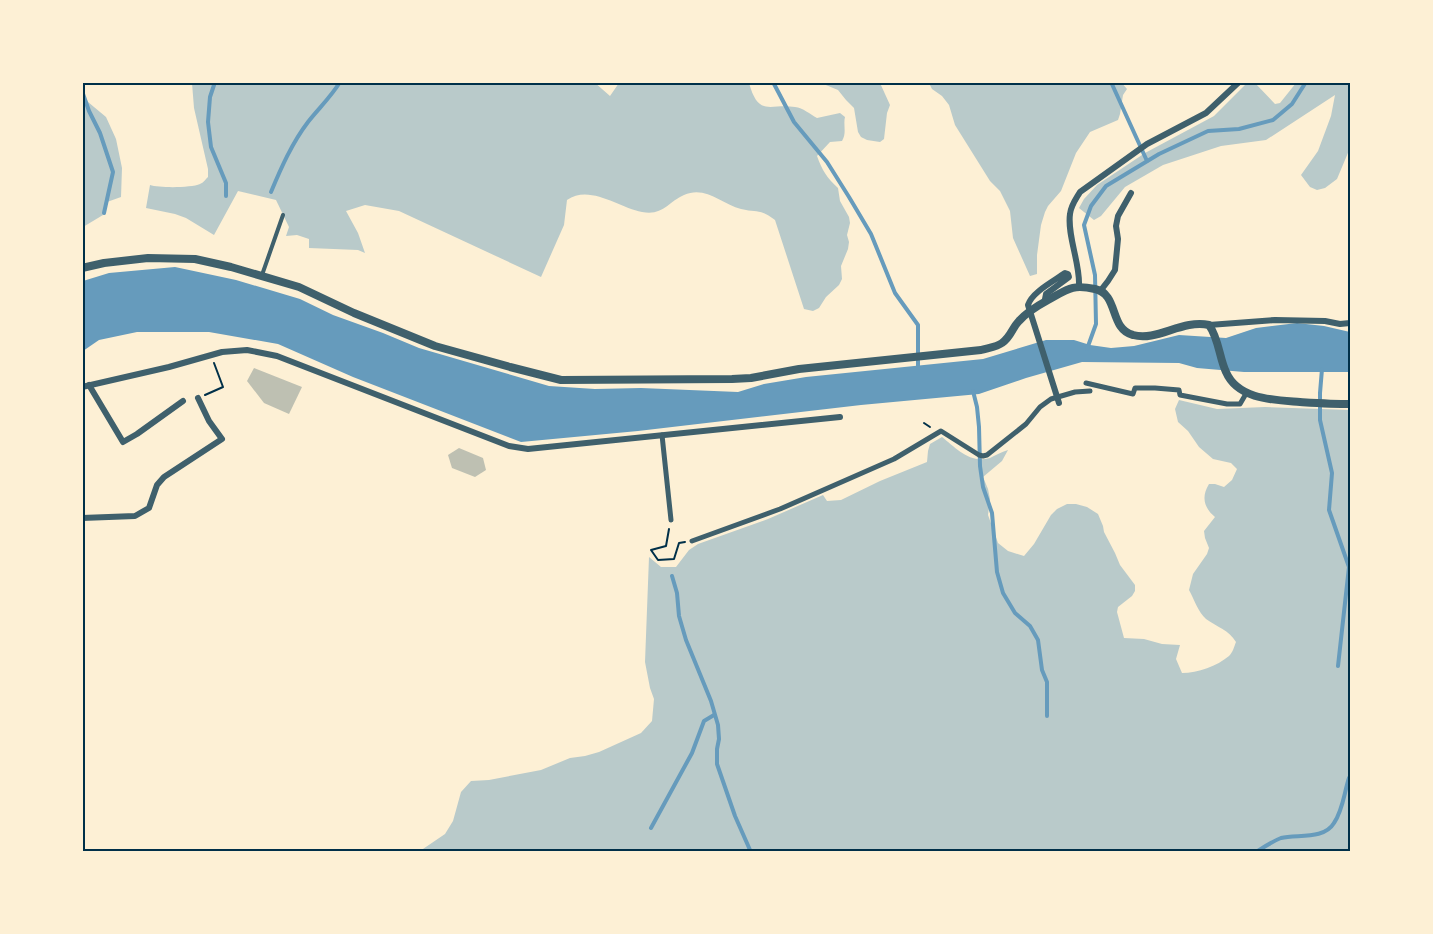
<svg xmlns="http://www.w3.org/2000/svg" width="1433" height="934" font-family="'Asap Condensed',sans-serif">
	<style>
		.green { fill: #b9caca }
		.water { fill: #669bbc }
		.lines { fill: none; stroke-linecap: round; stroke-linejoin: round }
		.stream { stroke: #669bbc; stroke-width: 4 }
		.building { fill: #bec0b2 }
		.path { stroke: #003049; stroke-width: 2 }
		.service { stroke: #3f606c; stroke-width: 4 }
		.pedestrian { stroke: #3f606c; stroke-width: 5 }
		.minor { stroke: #3f606c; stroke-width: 6 }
		.tertiary { stroke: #3f606c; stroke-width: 8 }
		.neatline { fill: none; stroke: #003049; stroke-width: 2 }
	</style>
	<rect width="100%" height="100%" fill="#fdf0d5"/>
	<g class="green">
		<path d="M594,82L610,96L619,83H749C759,118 770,103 795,107C803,108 810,114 817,118L840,113L845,117C843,125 847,133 842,141L830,142L817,156C822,170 827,178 838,188L840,201L849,217L850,223L847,235L849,242L848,249L841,266L842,279L839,285L826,297L819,308L813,311L804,309L775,220C759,208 757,213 741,209C722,204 705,185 684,195C668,202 663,216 642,212C619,208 590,184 567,200L564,225L541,277L399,211L365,205L346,211L358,233L365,253L358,250L309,248V239L297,235L286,236L289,227L276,200L238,191L214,235L186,218L175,214L146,208L150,185C159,188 191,188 200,184C204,182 204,181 208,177V169L194,108L192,83Z"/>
		<polygon points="1121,82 1127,89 1123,95 1120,114 1118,120 1090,132 1076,153 1061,191 1048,206 1045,212 1041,225 1037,255 1037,274 1030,276 1013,238 1010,211 1000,191 990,181 955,125 949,105 942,96 932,89 929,83"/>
		<polygon points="821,83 880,83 890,105 887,113 884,139 880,142 867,140 861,137 858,132 854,108 846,100 838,90"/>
		<polygon points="1247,83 1255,83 1275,104 1280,103 1296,83 1350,83 1350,148 1337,179 1325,188 1317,190 1310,187 1301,175 1318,151 1331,116 1335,95 1266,140 1221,146 1163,165 1125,187 1101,216 1094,220 1079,208 1084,199 1097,185 1145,153 1214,116"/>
		<polygon points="82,93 88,102 106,117 116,139 122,168 121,197 107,202 103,215 83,227"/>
		<path d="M1179,400L1217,409L1265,407L1350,410V851H420L445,834L453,821L461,792L471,781L489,780L541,770L570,758L585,756L599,752L641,733L652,721L654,699L650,688L645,662L649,557L661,567H676L689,550L698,544L768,519L823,495L827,501L841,500L880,481L927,462L928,451L930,444L942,437C956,448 970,464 990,458C996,455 1001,452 1008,450L1002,461L983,477L988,489L990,499L988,515L998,543L1008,551L1024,556L1034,544L1051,515L1057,509L1067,504H1076L1087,507L1098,514L1103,526L1104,532L1115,553L1120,565L1135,585V591L1132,596L1118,607L1117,612L1124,638L1144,639L1162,644L1180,645L1176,659L1182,673C1198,673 1217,666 1229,656C1233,652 1234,647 1236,642C1229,630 1217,627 1206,619C1198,612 1194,599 1189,590L1193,574L1207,554L1209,548L1205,538L1204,531L1215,517C1204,508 1201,497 1209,484H1215L1224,487L1232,480L1237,469L1231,463L1213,459L1199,447L1188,431L1178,422L1175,409Z"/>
	</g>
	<polygon class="water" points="175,267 236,280 300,299 333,315 383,333 419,348 549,386 595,389 641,388 738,392 764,384 806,377 983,359 1046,340 1074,340 1090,345 1111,348 1134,346 1179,335 1226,338 1256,328 1297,323 1324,326 1350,332 1350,372 1244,372 1197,368 1179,363 1082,362 1026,378 979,394 861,405 638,431 521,442 353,377 278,344 209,332 137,332 99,340 83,351 83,281 109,273"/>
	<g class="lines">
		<g class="stream">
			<polyline points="215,82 210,97 208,122 211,147 226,183 226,196"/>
			<polyline points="773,82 794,122 827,162 849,197 871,234 895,293 918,325 918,368"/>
			<polyline points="1111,82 1147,161"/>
			<polyline points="82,91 89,111 100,133 113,172 104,213"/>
			<path d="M271,192C281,168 292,143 308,122C318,109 331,97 340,82"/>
			<polyline points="1087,349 1096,324 1095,275 1084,225 1091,206 1106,186 1159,154 1208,131 1239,129 1273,120 1292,104 1306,82"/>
			<polyline points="1322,369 1320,393 1320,420 1332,473 1329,510 1349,567 1338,666"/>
			<polyline points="973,391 977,407 979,427 980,466 983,487 992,513 997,572 1003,593 1015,613 1030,626 1038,640 1042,670 1047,682 1047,716"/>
			<polyline points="672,576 677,593 679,616 686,640 711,701 718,725 719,739 717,749 717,764 735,816 750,850"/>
			<polyline points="651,828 692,753 704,721 714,715"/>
			<path d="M1256,852C1264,847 1273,841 1281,838C1297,834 1324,840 1334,823C1343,810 1344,793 1349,778L1350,777"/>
		</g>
	</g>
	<g class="building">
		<polygon points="254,368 302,387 289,414 264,403 247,381"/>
		<polygon points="459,448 483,458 486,470 475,477 452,468 448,455"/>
	</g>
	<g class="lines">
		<g class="path">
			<polyline points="205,395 223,387 214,363"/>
			<polyline points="924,423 930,427"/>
			<polyline points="669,529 666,546 651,550 658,560 674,559 679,543 685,542"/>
		</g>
		<polyline class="service" points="262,275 283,215"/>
		<g class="pedestrian">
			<polyline points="1086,383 1133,394 1135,388 1155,388 1179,390 1180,395 1227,404 1240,404 1247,392"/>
			<polyline points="662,435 671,520"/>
			<polyline points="692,541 780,509 894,459 941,431 979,455 983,456 987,455 1026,424 1040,407 1051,399 1075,392 1090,391"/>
		</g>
		<g class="minor">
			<path d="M1079,285C1080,263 1067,235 1070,214C1071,205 1076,199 1080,192L1147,144L1206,113L1239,82"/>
			<polyline points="1101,290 1108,281 1115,270 1118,239 1116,226 1118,216 1131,193"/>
			<path d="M1046,301L1045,299L1046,294L1069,277L1068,274L1065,273C1054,281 1032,292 1028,305L1059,403"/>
			<polyline points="1209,325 1275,320 1325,321 1340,324 1350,323"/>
			<polyline points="89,385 123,442 137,434 183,401"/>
			<polyline points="82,387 169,367 222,352 247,350 277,356 509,446 528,449 840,417"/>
			<polyline points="82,518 135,516 149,508 157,485 164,477 222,439 209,421 198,398"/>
		</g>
		<path class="tertiary" d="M82,268L104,263L148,258L195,259L231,267L299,287L354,313L435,346L510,367L561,380L732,379L751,378L799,369L981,350C987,348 997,347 1002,343C1011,337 1012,328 1019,321C1027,312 1037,306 1048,300C1068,289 1072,284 1095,289C1119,294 1109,329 1133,335C1157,342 1182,319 1209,325C1219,339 1219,357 1226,372C1238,400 1275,400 1300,402C1317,403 1333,404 1350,404"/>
	</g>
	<rect width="1433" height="934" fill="none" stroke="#fdf0d5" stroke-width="168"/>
	<rect x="84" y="84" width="1265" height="766" class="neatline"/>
</svg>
